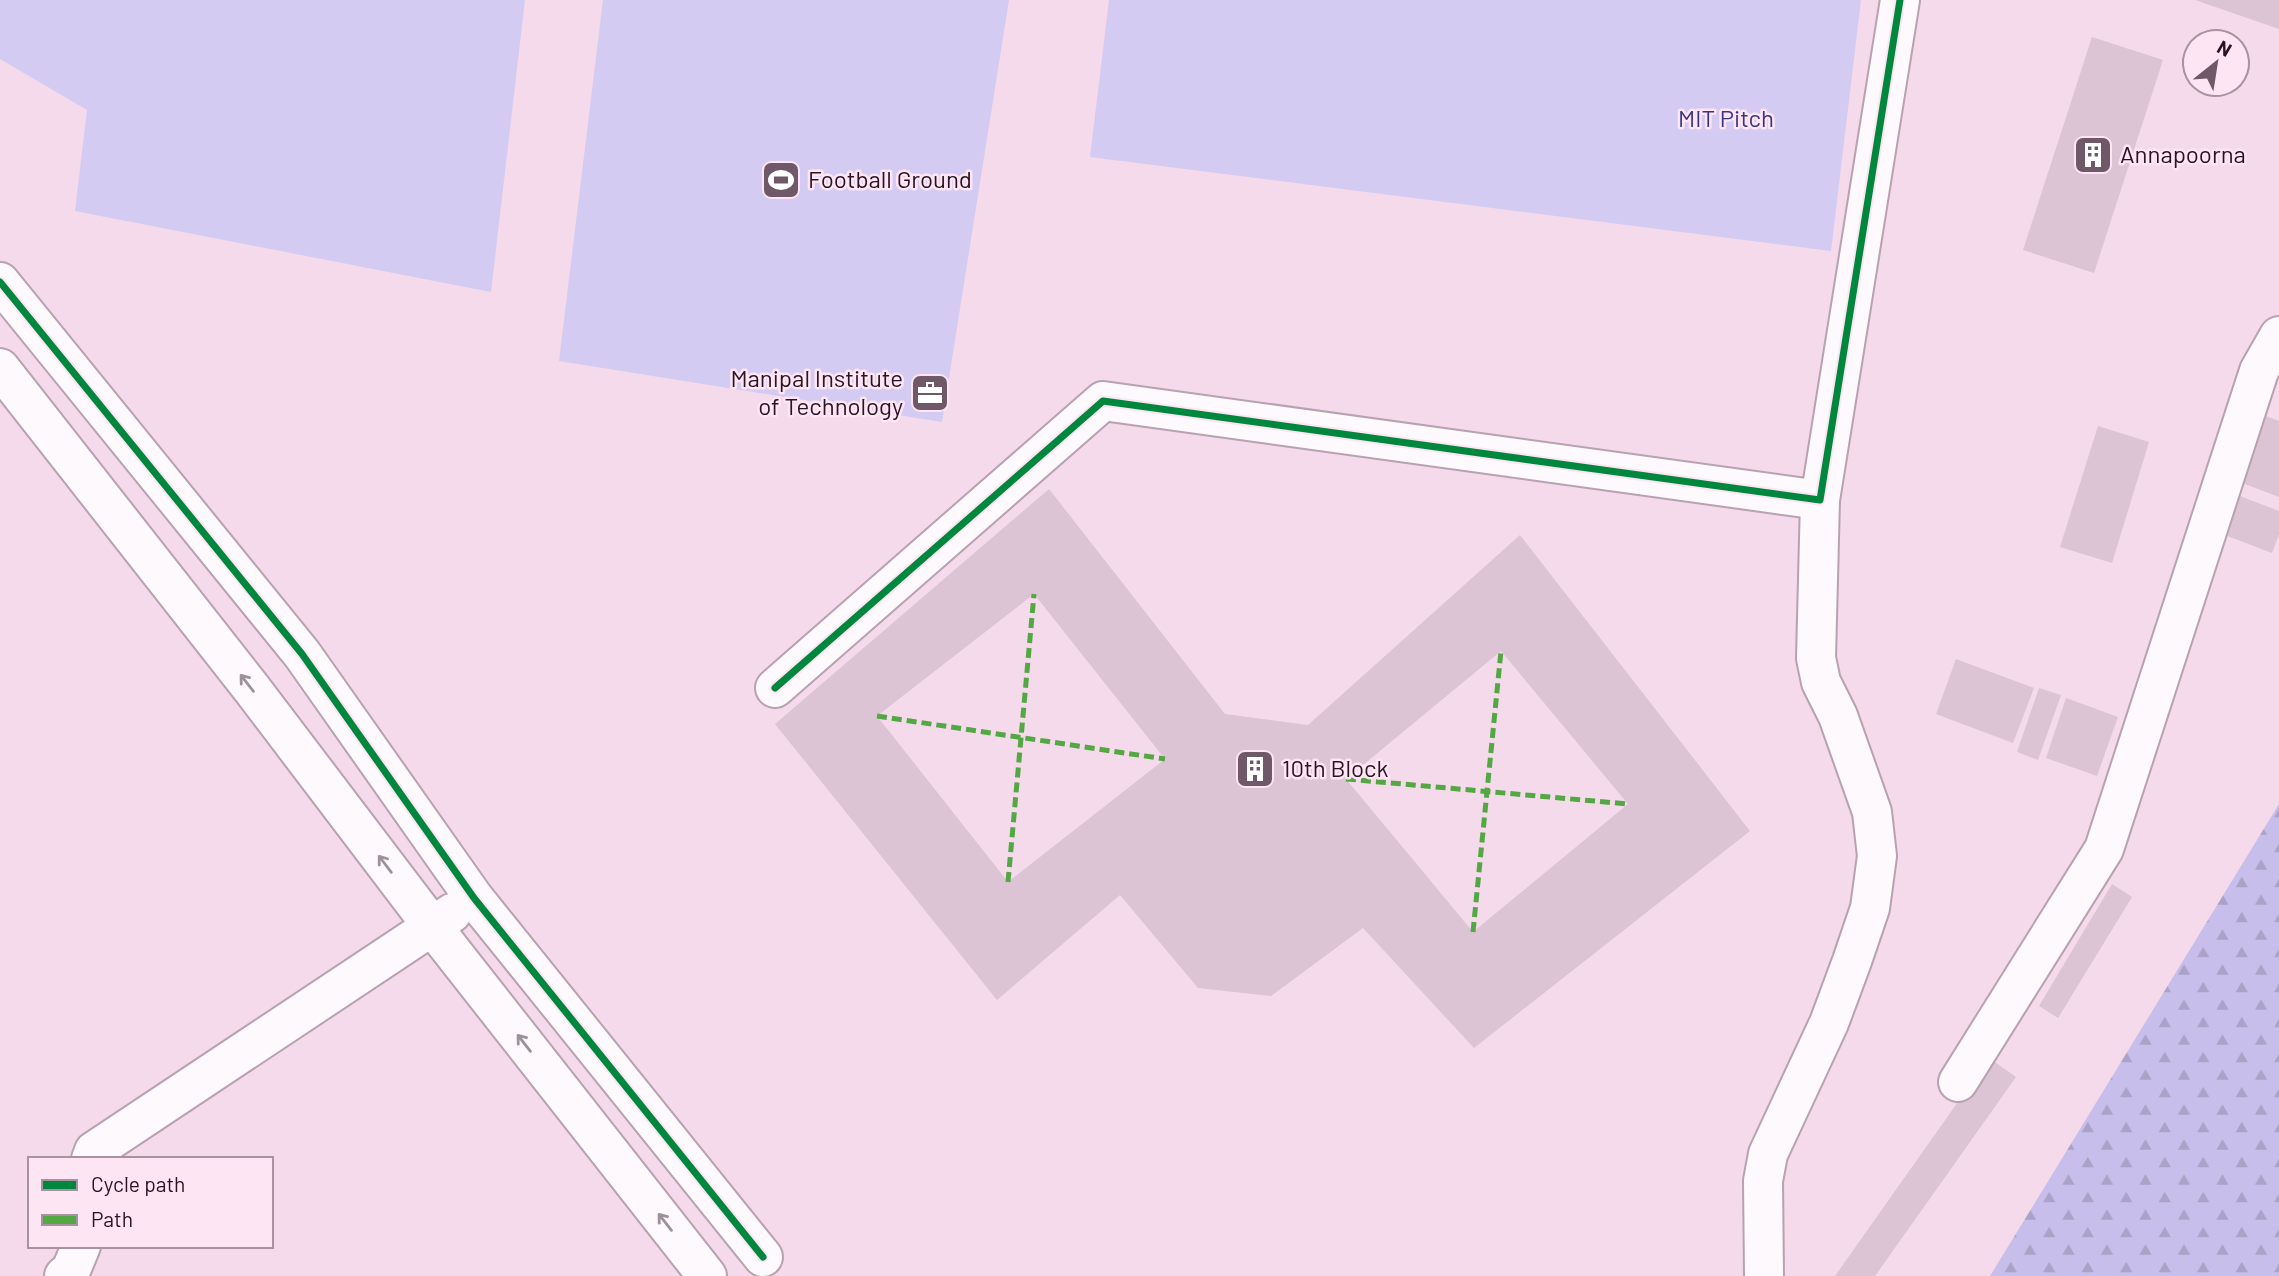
<svg xmlns="http://www.w3.org/2000/svg" width="2279" height="1276" font-family="Barlow,sans-serif">
	<style>
		.forest { fill: url(#forest-firs) }
		.park { fill: #d3cbf2 }
		.building { fill: #dcc4d4; fill-rule: evenodd }
		.lines { fill: none; stroke-linecap: round; stroke-linejoin: round }
		.minor-casing { stroke: #b8a2b0; stroke-width: 42 }
		.minor { stroke: #fdf9fc; stroke-width: 38 }
		.quiet { stroke: #53a843; stroke-width: 5; stroke-dasharray: 10 5; stroke-linecap: butt }
		.cycleway-casing { stroke: #fde5f4; stroke-width: 11 }
		.cycleway { stroke: #00873e; stroke-width: 7 }
		.oneway { stroke: #9d929a }
		.labels { text-anchor: middle; stroke-width: 5; stroke-linejoin: round; paint-order: stroke }
		.park-label { font-size: 24px; fill: #383684; stroke: #fde5f4 }
		.poi-label { font-size: 24px; fill: #281422; stroke: #fde5f4; text-anchor: start }
	</style>
	<defs>
		<pattern id="forest-firs" width="22" height="20" patternUnits="userSpaceOnUse" patternTransform="scale(1.75)"><rect width="22" height="20" fill="#c7beeb"/><path d="M5 1l3.5 6h-7zM16 11l3.5 6h-7z" fill="#aba2c9"/></pattern>
	</defs>
	<rect width="100%" height="100%" fill="#f4daea"/>
	<polygon class="forest" points="2279,804 2279,1276 1990,1276"/>
	<g class="park">
		<polygon points="0,0 525,0 491,292 75,211 87,110 0,59"/>
		<polygon points="603,0 1009,0 942,422 559,361"/>
		<polygon points="1109,0 1861,0 1831,251 1090,157"/>
	</g>
	<g class="building">
		<polygon points="2195,0 2279,0 2279,29"/>
		<polygon points="2092,37 2163,60 2094,273 2023,250"/>
		<polygon points="2263,415 2279,421 2279,497 2237,481"/>
		<polygon points="2098,426 2149,442 2112,563 2060,547"/>
		<path d="M1049,489L1225,714L1308,725L1520,535L1750,831L1474,1048L1363,928L1271,996L1198,988L1120,895L997,1000L775,724ZM1034,594L1165,759L1008,882L877,716ZM1501,651L1628,804L1473,932L1346,779Z"/>
		<polygon points="2232,493 2279,511 2279,534 2272,553 2217,532"/>
		<polygon points="1956,659 2034,688 2013,743 1936,714"/>
		<polygon points="2039,688 2061,695 2038,760 2017,752"/>
		<polygon points="2066,698 2118,717 2097,776 2046,758"/>
		<polygon points="2112,884 2132,897 2058,1018 2039,1006"/>
		<polygon points="1989,1058 2016,1077 1875,1276 1835,1276"/>
	</g>
	<g class="lines">
		<defs>
			<g id="minor">
				<polyline points="0,282 302,654 474,898 763,1257"/>
				<polyline points="0,368 252,689 432,926 707,1276"/>
				<polyline points="775,688 1103,401 1820,500 1900,0"/>
				<polyline points="1958,1082 2104,849 2259,371 2279,336"/>
				<polyline points="91,1159 94,1151 452,913"/>
				<polyline points="64,1276 71,1270 81,1246"/>
				<polyline points="1764,1276 1763,1181 1768,1154 1829,1023 1852,961 1870,908 1877,856 1872,812 1838,716 1821,682 1816,658 1820,500"/>
			</g>
		</defs>
		<use href="#minor" class="minor-casing"/>
		<use href="#minor" class="minor"/>
		<g class="quiet">
			<polyline points="877,716 1165,759"/>
			<polyline points="1346,779 1628,804"/>
			<polyline points="1008,882 1034,594"/>
			<polyline points="1473,932 1501,651"/>
		</g>
		<defs>
			<g id="cycleway">
				<polyline points="0,282 302,654 474,898 763,1257"/>
				<polyline points="775,688 1103,401 1820,500 1900,0"/>
			</g>
		</defs>
		<use href="#cycleway" class="cycleway-casing"/>
		<use href="#cycleway" class="cycleway"/>
	</g>
	<defs><path id="oneway-shaft" d="M-6 0H5M1.5-3L5.5 0L1.5 3" fill="none" stroke-width="1.6" stroke-linecap="round" stroke-linejoin="round" transform="scale(1.75)"/></defs>
	<g class="oneway">
		<use href="#oneway-shaft" transform="translate(247 683) rotate(-128)"/>
		<use href="#oneway-shaft" transform="translate(385 864) rotate(-127)"/>
		<use href="#oneway-shaft" transform="translate(524 1043) rotate(-128)"/>
		<use href="#oneway-shaft" transform="translate(665 1222) rotate(-128)"/>
	</g>
	<defs>
		<symbol id="building-square" viewBox="-11 -11 22 22"><rect x="-9" y="-9" width="18" height="18" rx="4" fill="#6f5968" stroke="#fde5f4"/><path d="M-4-6H4V6H1V3H-1V6H-4ZM-2.5-4.3h1.7v1.8h-1.7ZM.8-4.3h1.7v1.8H.8ZM-2.5-1h1.7V.8h-1.7ZM.8-1h1.7V.8H.8Z" fill="#fff"/></symbol>
		<symbol id="stadium-square" viewBox="-11 -11 22 22"><rect x="-9" y="-9" width="18" height="18" rx="4" fill="#6f5968" stroke="#fde5f4"/><path d="M0-5a6.5 5 0 1 0 0 10a6.5 5 0 1 0 0-10ZM-3.5-1.8h7v3.6h-7Z" fill="#fff"/></symbol>
		<symbol id="office-square" viewBox="-11 -11 22 22"><rect x="-9" y="-9" width="18" height="18" rx="4" fill="#6f5968" stroke="#fde5f4"/><path d="M-6-3h4V-5.5h4V-3h4V5H-6ZM-1-4.5V-3h2v-1.5ZM-6 0V1H6V0Z" fill="#fff"/></symbol>
	</defs>
	<g fill-rule="evenodd">
		<use href="#building-square" x="2071" y="133" width="44" height="44"/>
		<use href="#stadium-square" x="759" y="158" width="44" height="44"/>
		<use href="#office-square" x="908" y="371" width="44" height="44"/>
		<use href="#building-square" x="1233" y="747" width="44" height="44"/>
	</g>
	<g class="labels">
		<g class="park-label">
			<text x="1726" y="127">MIT Pitch</text>
		</g>
		<g class="poi-label">
			<text x="2120" y="163">Annapoorna</text>
			<text x="808" y="188">Football Ground</text>
			<text x="903" y="387" text-anchor="end">Manipal Institute<tspan x="903" dy="28">of Technology</tspan></text>
			<text x="1282" y="777">10th Block</text>
		</g>
	</g>
	<rect x="28" y="1157" width="245" height="91" fill="#fde5f4" stroke="#a891a0" stroke-width="2"/>
	<rect x="42" y="1180" width="35" height="10" fill="#00873e" stroke="#a891a0" stroke-width="2"/>
	<text x="91" y="1192" font-size="21" fill="#281422">Cycle path</text>
	<rect x="42" y="1215" width="35" height="10" fill="#53a843" stroke="#a891a0" stroke-width="2"/>
	<text x="91" y="1227" font-size="21" fill="#281422">Path</text>
	<g transform="translate(2216 63) rotate(30)"><circle r="33" fill="#fde5f4" stroke="#a891a0" stroke-width="2"/>
	<path d="M0-5L12 26L0 18L-12 26Z" fill="#6f5968"/>
	<text y="-10" font-size="19" font-weight="bold" text-anchor="middle" fill="#281422">N</text>
	</g>
</svg>
